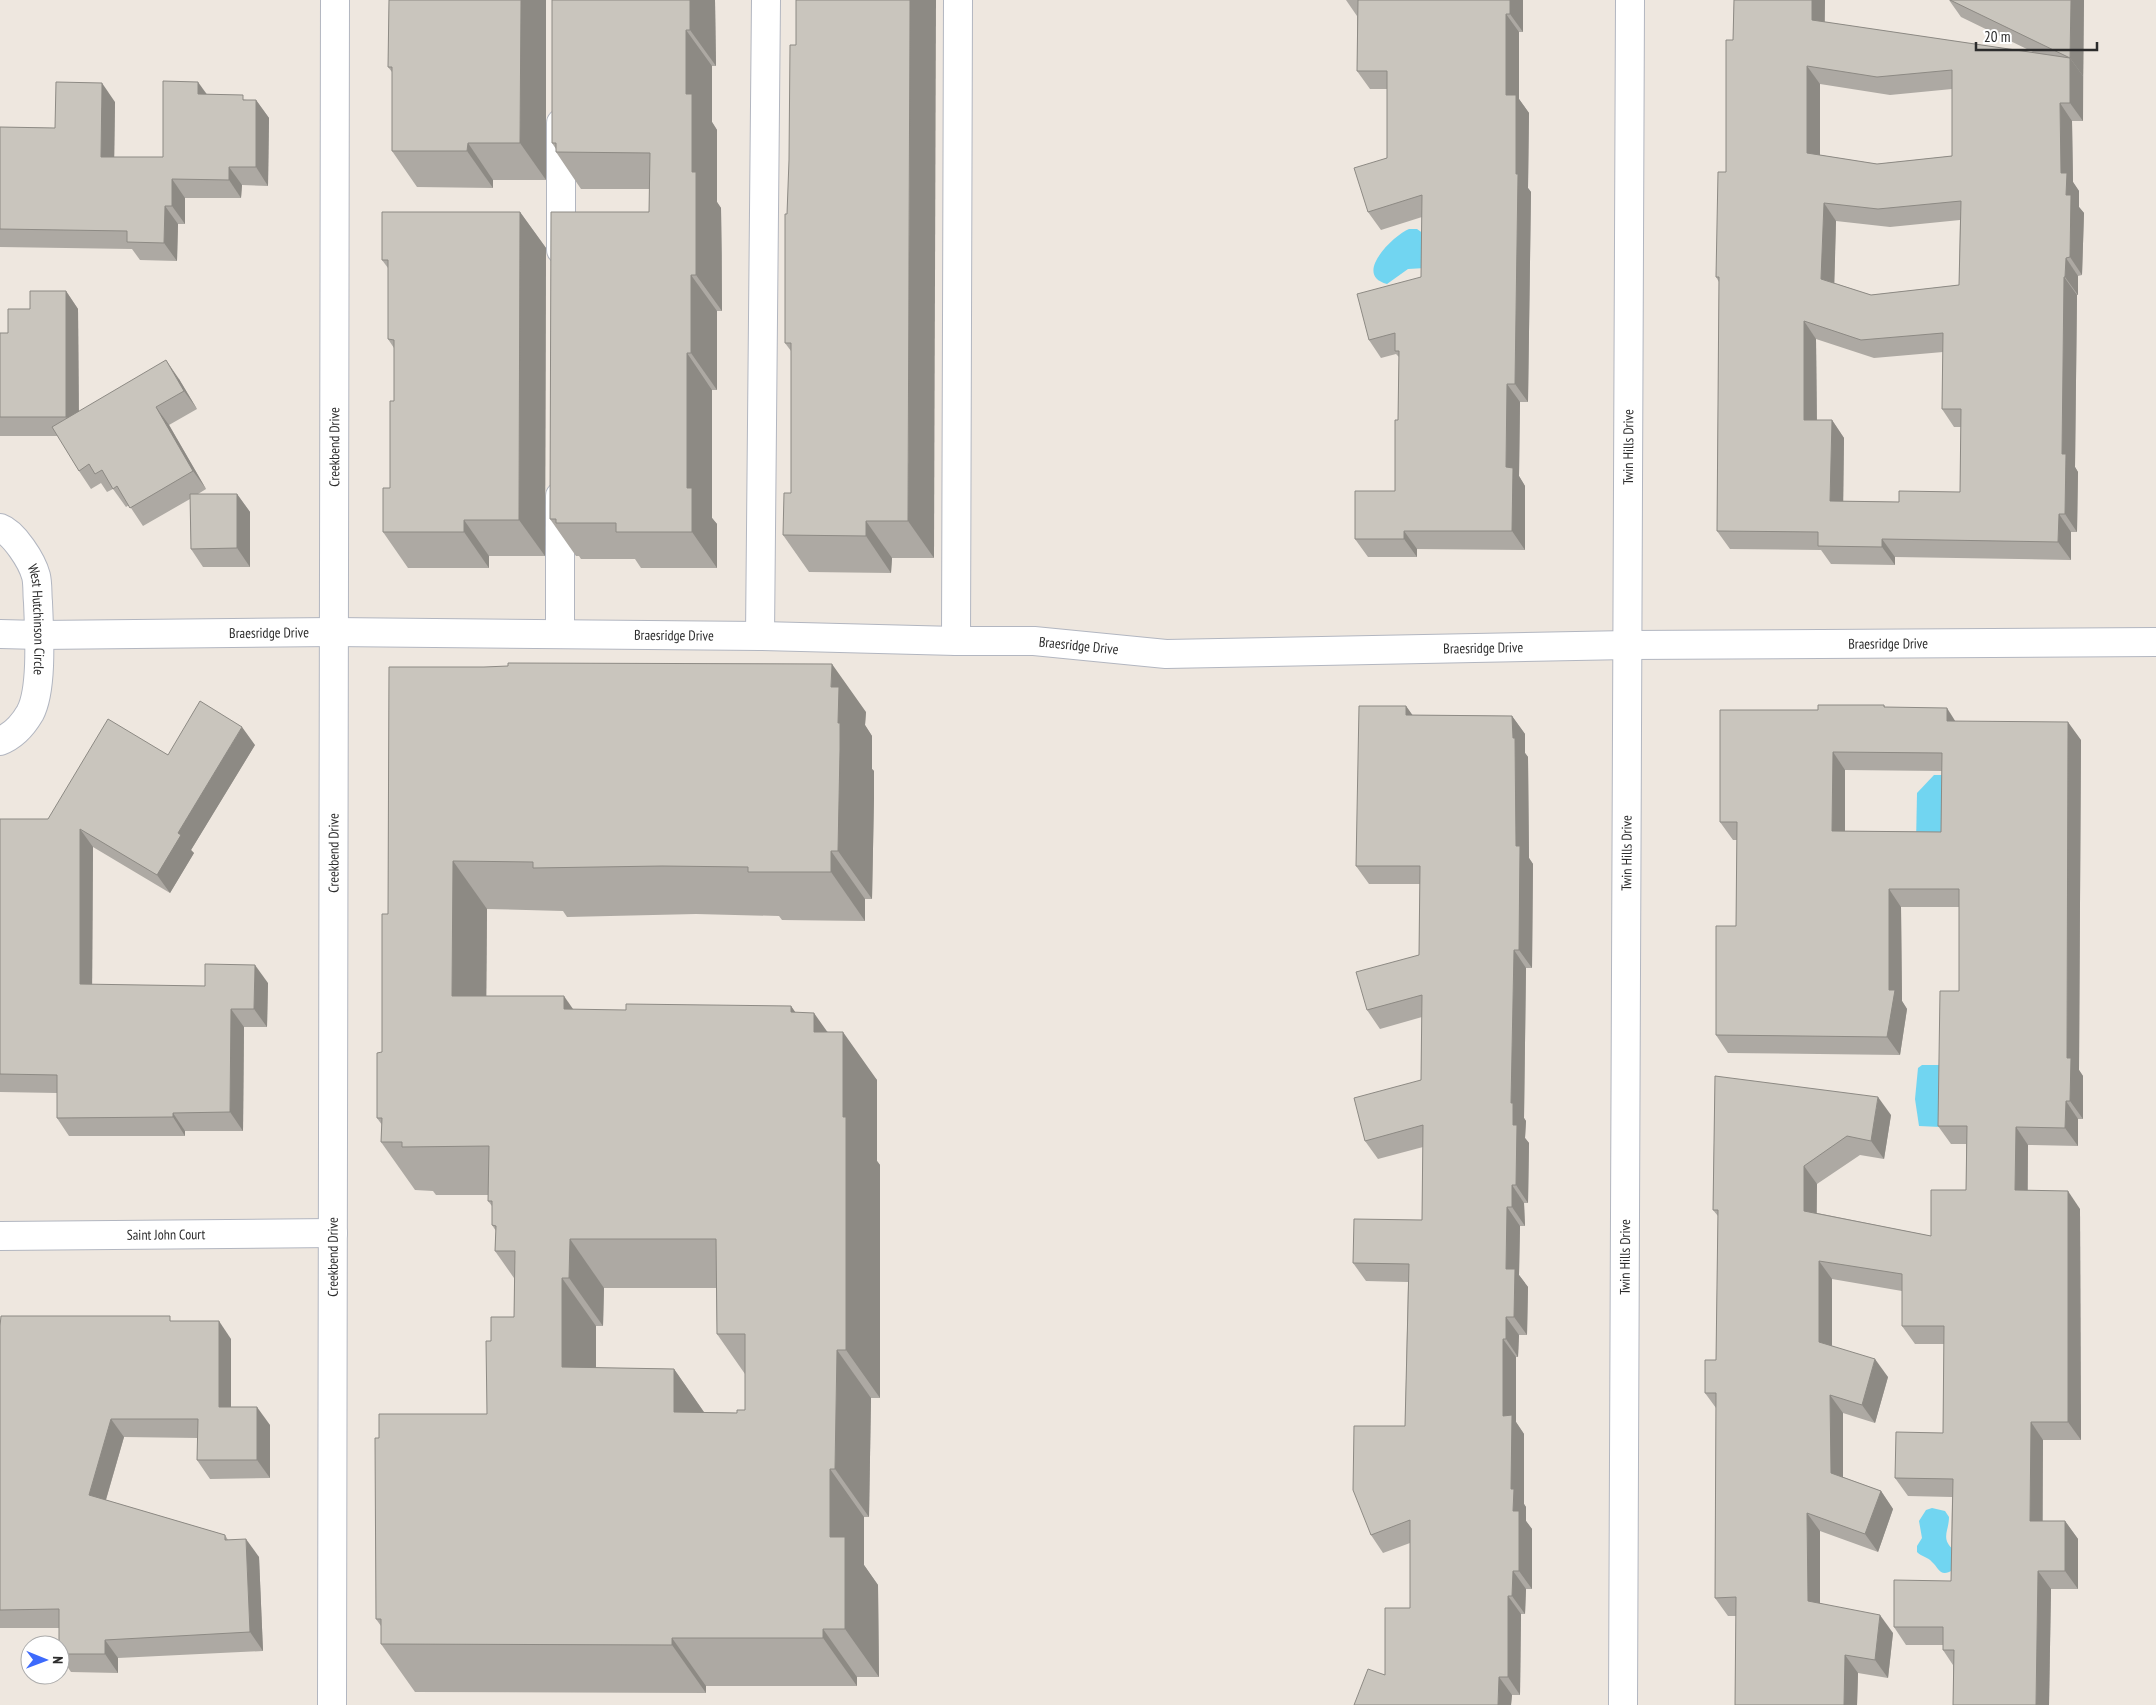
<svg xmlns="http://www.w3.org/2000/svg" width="2156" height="1705" font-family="'PT Sans Narrow',sans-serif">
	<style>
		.water { fill: #71d5f1 }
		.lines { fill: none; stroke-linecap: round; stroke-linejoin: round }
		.minor-casing { stroke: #b2b6c0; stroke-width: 30 }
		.minor { stroke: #fff; stroke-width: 28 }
		.wall { fill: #ada9a3; fill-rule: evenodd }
		.shaded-wall { fill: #8d8a84 }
		.building { fill: #c9c5bd; stroke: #8d8a84; fill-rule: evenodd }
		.labels { text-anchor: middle; stroke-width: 4; stroke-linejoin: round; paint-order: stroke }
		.street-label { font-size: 14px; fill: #2c2c2c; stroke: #fff }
	</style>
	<rect width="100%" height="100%" fill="#eee7df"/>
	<g class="water">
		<path d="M1409,229H1417L1424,234L1425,268L1408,269L1387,284C1352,275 1394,235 1409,229Z"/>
		<polygon points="1934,775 1950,775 1942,845 1916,844 1917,793"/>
		<polygon points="1922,1065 1942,1065 1940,1127 1919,1126 1915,1099 1918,1068"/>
		<path d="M1932,1508L1945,1511L1949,1517C1949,1531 1940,1539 1954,1550L1953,1570C1940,1578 1939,1568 1932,1562C1928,1557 1922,1557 1917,1552V1546L1922,1538L1919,1521L1926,1510Z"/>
	</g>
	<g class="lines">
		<defs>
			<g id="minor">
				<polyline points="561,250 561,123"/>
				<path id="s1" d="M0,528C14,533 32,561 36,576C38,584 37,594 38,602C39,630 43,689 30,713C23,725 13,736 0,741"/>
				<path id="s2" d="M0,634L39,635L333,632L760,636L956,641H1034L1166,654L1628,645L2156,642"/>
				<polyline points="560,634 560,496"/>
				<polyline points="760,636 766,0"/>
				<polyline points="956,641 958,0"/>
				<path id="s3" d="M0,1236L333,1233"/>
				<path id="s4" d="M332,1705L335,0"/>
				<path id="s5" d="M1623,1705L1630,0"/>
			</g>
		</defs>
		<use href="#minor" class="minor-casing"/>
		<use href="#minor" class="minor"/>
	</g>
	<g class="wall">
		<polygon points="389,0 546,0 546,180 493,180 493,188 417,187 392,151 392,72 388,67"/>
		<polygon points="552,0 715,0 716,66 712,66 712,122 717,130 717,202 721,208 722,254 722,311 717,311 717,390 712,390 712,518 717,524 717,568 641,568 635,559 581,559 579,556 576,556 550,519 649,212 650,189 581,189 556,152 556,149 552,143"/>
		<polygon points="1346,0 1523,0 1523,32 1519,32 1519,99 1529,113 1528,188 1531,192 1528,402 1520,402 1519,476 1525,486 1525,550 1417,549 1417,557 1368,557 1355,539 1395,491 1398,420 1399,357 1396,354 1381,358 1369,340 1421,277 1422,217 1381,230 1368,212 1387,158 1387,89 1370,89 1357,71 1357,16"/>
		<path d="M1734,0H1825V22L2035,53L1961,17L1949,0H2084L2083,121H2072L2073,182L2079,191V207L2084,213L2082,275L2078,276V295H2077L2075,467L2078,472L2077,532H2071V560L1895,557V565L1831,564L1821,550L1730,549L1717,531L1719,282L1716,277L1726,172L1733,40ZM1820,84L1890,95L1952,89V156L1877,164L1820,155ZM1960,220L1959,285L1871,295L1834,283L1836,221L1890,227ZM1816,339L1874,358L1943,352L1942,409L1954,427H1961L1960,492L1899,502L1843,501L1844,438L1832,420H1817Z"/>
		<polygon points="796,45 934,558 892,558 891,573 809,572 783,535 791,493 791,351 785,343 787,214"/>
		<polygon points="207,94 247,100 256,100 269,118 268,186 242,185 241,198 185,198 185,224 178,224 177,261 140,260 132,249 0,247 0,127 55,128 115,102 114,157 163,157"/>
		<polygon points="520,212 546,248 545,556 489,556 489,568 408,568 383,532 390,488 394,401 394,348 388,339 388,268 382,260"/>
		<polygon points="66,291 78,309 79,412 179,379 197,409 169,425 206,489 198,494 237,494 250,512 250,567 203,567 191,549 190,499 143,526 129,505 126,507 113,489 107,492 101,483 91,489 79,471 58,436 0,436 0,333 8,333 30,309"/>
		<path d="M389,667L866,712L865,725L872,736V769L874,771V798L872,899H865V921L782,920L779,916L696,914L567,917L563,911L487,909L486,996L573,1010H626L791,1006L795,1012L828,1032L877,1080V1161L880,1165V1398H871L869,1517H864V1565L878,1585L879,1677H857V1686H706V1693L415,1692L381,1644V1626L376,1619L379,1438L487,1414L491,1341L514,1317V1278L495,1251L496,1231L492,1225V1206L488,1201V1195H436L433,1191L415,1190L381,1142L382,1125L377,1118L382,1052L388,914ZM604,1288H716L717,1334L745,1374V1410L737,1413L704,1412L674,1369L596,1368V1326H603Z"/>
		<path d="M1884,705L1885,707L1955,721L2081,740L2079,1070L2083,1076V1119H2078V1146L2028,1145V1191L2080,1209L2081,1440H2043V1521H2065L2078,1539V1589H2051L2049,1705H1953V1665L1943,1650V1645H1906L1894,1627L1951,1581L1952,1497L1908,1496L1895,1478L1943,1433L1944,1344H1915L1902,1326V1291L1832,1279V1346L1888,1377L1875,1423L1843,1413V1477L1881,1491L1893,1509L1878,1552L1820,1531V1603L1893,1633L1888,1678L1858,1673L1857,1705H1735L1736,1616H1728L1715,1598L1716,1408L1705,1393L1716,1360L1718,1216L1713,1210L1715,1076L1891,1115L1884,1159L1860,1155L1817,1184V1213L1931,1236L1966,1190V1144H1951L1938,1126L1959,991V907H1901L1902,1001L1907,1009L1900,1055L1728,1053L1716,1035L1736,926L1737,840H1733L1720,822L1818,710ZM1845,770L1942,771L1941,832L1845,831Z"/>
		<polygon points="1406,706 1412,715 1512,716 1525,734 1525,753 1528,757 1529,858 1533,864 1532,968 1526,968 1524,1118 1526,1121 1525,1138 1529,1143 1528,1203 1524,1203 1525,1226 1520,1226 1519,1275 1528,1287 1527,1335 1519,1335 1518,1357 1516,1357 1516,1422 1524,1434 1524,1504 1526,1507 1526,1521 1532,1529 1532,1589 1526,1589 1525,1614 1521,1614 1520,1695 1512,1695 1511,1705 1354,1705 1385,1675 1410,1608 1410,1543 1383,1553 1371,1535 1405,1426 1408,1282 1366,1281 1353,1263 1422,1220 1423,1147 1378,1159 1365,1141 1421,1080 1422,1017 1380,1029 1367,1010 1419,955 1420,884 1369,884 1356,866"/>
		<polygon points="255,745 191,850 194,853 170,893 93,847 92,985 205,986 268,983 267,1027 244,1027 243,1131 185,1131 185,1136 69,1136 57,1118 57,1093 0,1092 0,819 48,819 168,755"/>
		<polygon points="174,1321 231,1339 231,1407 270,1425 270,1478 210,1479 197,1460 198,1438 124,1437 106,1500 225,1535 228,1540 259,1557 263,1651 118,1658 118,1673 71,1672 60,1656 59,1628 0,1628 0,1326"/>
	</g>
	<g class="shaded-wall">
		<polygon points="521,0 546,0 546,180 520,143"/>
		<polygon points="690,0 715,0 716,66 690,30"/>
		<polygon points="910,0 936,0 934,558 908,521"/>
		<polygon points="1510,0 1523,0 1523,32 1510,14"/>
		<polygon points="1812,0 1825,0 1824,38 1812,20"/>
		<polygon points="2071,0 2084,0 2083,76 2070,58"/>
		<polygon points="1506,14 1519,32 1519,99 1529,113 1528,188 1531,192 1528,402 1515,384 1516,174 1506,95"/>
		<polygon points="686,30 712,66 712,122 717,130 717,202 721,208 722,311 696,275 692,172 686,94"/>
		<polygon points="2070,58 2083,76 2083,121 2070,103"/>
		<polygon points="1807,66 1820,84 1820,171 1807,153"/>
		<polygon points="198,82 211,100 198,94"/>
		<polygon points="102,83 115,102 114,175 101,157"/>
		<polygon points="256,100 269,118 268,186 256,167"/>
		<polygon points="2060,103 2072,121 2073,182 2079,191 2079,207 2084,213 2082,275 2070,257 2066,195 2061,173"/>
		<polygon points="468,143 493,180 493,188 467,151"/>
		<polygon points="229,167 242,185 241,198 229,180"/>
		<polygon points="172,179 185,198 185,224 172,206"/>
		<polygon points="1824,203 1836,221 1834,297 1821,279"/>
		<polygon points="165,206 178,224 177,261 164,243"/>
		<polygon points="520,212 546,248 545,556 519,520"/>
		<polygon points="2066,258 2078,276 2078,295 2065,277"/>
		<polygon points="691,275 717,311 717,390 691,353"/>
		<polygon points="2064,277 2077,295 2075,467 2078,472 2077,532 2065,514 2062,454"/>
		<polygon points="66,291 78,309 79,436 66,417"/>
		<polygon points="1804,321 1816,339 1817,438 1804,420"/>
		<polygon points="687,353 712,390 712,518 717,524 717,568 692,532 687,488"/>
		<polygon points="166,360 179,379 197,409 184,391"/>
		<polygon points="1507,384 1520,402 1519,476 1525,486 1525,550 1512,531 1506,467"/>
		<polygon points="156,407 169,425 206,489 193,471"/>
		<polygon points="1832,420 1844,438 1843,519 1830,501"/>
		<polygon points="237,494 250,512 250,567 237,548"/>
		<polygon points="2059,514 2071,532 2071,560 2058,542"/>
		<polygon points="464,520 489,556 489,568 464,532"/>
		<polygon points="866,521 892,558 891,573 866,536"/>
		<polygon points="1404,531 1417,549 1417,557 1404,539"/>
		<polygon points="1882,539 1895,557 1895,565 1882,547"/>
		<polygon points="832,664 866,712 865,725 872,736 872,769 874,771 874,798 872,899 838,851 838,723 831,687"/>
		<polygon points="1406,706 1419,724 1406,715"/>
		<polygon points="1947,708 1959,727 1947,721"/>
		<polygon points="1512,716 1525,734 1525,753 1528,757 1529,858 1533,864 1532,968 1519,950"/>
		<polygon points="2068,722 2081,740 2079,1070 2083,1076 2083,1119 2070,1101 2067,1058"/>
		<polygon points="242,727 255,745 191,850 194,853 170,893 157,875 178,833"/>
		<polygon points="1833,752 1845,770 1845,849 1832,831"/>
		<polygon points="80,829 93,847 92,1003 80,984"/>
		<polygon points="831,851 865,899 865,921 831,872"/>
		<polygon points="453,861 487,909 486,1045 452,996"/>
		<polygon points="1889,889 1901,907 1902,1001 1907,1009 1900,1055 1887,1037 1889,990"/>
		<polygon points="1514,950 1526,968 1524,1118 1526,1121 1525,1138 1529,1143 1528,1203 1516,1185 1511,1103"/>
		<polygon points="255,965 268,983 267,1027 254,1009"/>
		<polygon points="564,996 598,1045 564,1009"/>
		<polygon points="791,1006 825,1055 791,1012"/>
		<polygon points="231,1009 244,1027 243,1131 230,1112"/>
		<polygon points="814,1013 843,1054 843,1032 877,1080 877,1161 880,1165 880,1398 846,1350 843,1117 814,1032"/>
		<polygon points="1878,1097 1891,1115 1884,1159 1871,1141"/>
		<polygon points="2066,1101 2078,1119 2078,1146 2065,1128"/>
		<polygon points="173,1113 185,1131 185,1136 173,1117"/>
		<polygon points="2016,1127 2028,1145 2027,1209 2015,1190"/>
		<polygon points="1804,1166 1817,1184 1816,1229 1804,1211"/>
		<polygon points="1512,1185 1524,1203 1525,1226 1512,1207"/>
		<polygon points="2068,1191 2080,1209 2081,1440 2068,1422"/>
		<polygon points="1507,1207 1520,1226 1519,1275 1528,1287 1527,1335 1514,1317 1506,1269"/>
		<polygon points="570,1239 604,1288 603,1326 569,1278"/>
		<polygon points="1819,1261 1832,1279 1832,1360 1819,1342"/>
		<polygon points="562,1278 596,1326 596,1416 562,1367"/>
		<polygon points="1506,1317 1519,1335 1518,1357 1506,1339"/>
		<polygon points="219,1321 231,1339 231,1425 219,1407"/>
		<polygon points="1503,1339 1516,1357 1516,1422 1524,1434 1524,1504 1526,1507 1526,1521 1532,1529 1532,1589 1519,1571 1511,1489 1503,1416"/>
		<polygon points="837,1350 871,1398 869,1517 835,1469"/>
		<polygon points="1875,1359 1888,1377 1875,1423 1862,1405"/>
		<polygon points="674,1369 708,1418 674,1412"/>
		<polygon points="1830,1395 1843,1413 1843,1491 1831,1473"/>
		<polygon points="257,1407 270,1425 270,1478 257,1460"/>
		<polygon points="111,1419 124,1437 102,1513 89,1495"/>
		<polygon points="2031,1422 2043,1440 2042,1539 2030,1521"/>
		<polygon points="830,1469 864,1517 864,1565 878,1585 879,1677 845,1629 830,1537"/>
		<polygon points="1881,1491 1893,1509 1878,1552 1865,1534"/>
		<polygon points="1807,1513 1820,1531 1820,1619 1808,1601"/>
		<polygon points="2065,1521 2078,1539 2078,1589 2065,1571"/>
		<polygon points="246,1539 259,1557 263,1651 250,1632"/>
		<polygon points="1513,1571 1526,1589 1525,1614 1512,1596"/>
		<polygon points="2038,1571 2051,1589 2049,1705 2036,1705"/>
		<polygon points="1508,1596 1521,1614 1520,1695 1508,1677"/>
		<polygon points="1880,1615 1893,1633 1888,1678 1875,1660"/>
		<polygon points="823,1629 857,1677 857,1686 823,1638"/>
		<polygon points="672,1638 706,1686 706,1693 672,1645"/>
		<polygon points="105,1640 118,1658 118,1673 105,1654"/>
		<polygon points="1845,1655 1858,1673 1857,1705 1844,1705"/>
		<polygon points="1499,1677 1512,1695 1511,1705 1498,1705"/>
	</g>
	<g class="building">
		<polygon points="389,0 521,0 520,143 468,143 467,151 392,151 392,67 388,67"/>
		<polygon points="552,0 690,0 690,30 686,30 686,94 692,94 692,172 696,172 696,275 691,275 691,353 687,353 687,488 692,488 692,532 616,532 616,523 556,523 556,519 550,519 551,212 649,212 650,153 556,152 556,143 552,143"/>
		<polygon points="796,0 910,0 908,521 866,521 866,536 783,535 784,493 791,493 791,343 785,343 785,214 787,214 789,160 790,45 796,45"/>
		<polygon points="1358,0 1510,0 1510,14 1506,14 1506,95 1516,95 1516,174 1518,174 1515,384 1507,384 1506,467 1513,468 1512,531 1404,531 1404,539 1355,539 1355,491 1395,491 1395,420 1398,420 1399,351 1395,351 1395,333 1369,340 1357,294 1421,277 1422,195 1368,212 1354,168 1387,158 1387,71 1357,71"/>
		<path d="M1734,0H1812V20L2070,58V103H2060L2061,173H2067L2066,195H2071L2070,257L2066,258L2065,277H2064L2062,454H2066L2065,514H2059L2058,542L1882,539V547L1818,546V532L1717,531L1719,277H1716L1718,172H1726V40H1733ZM1807,66L1877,77L1952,70V156L1877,164L1807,153ZM1961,201L1959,285L1871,295L1821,279L1824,203L1878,209ZM1804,321L1861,340L1943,333L1942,409H1961L1960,492L1899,491V502L1830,501L1832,420H1804Z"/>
		<polygon points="1950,0 2071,0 2070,58"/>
		<polygon points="163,81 198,82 198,94 243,95 243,100 256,100 256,167 229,167 229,180 172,179 172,206 165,206 164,243 127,242 127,231 0,229 0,127 55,128 56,82 102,83 101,157 163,157"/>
		<polygon points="382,212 520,212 519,520 464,520 464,532 383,532 383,488 390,488 390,401 394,401 394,340 388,339 388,260 382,260"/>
		<polygon points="30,291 66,291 66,417 0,417 0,333 8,333 8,309 30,309"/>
		<polygon points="166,360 184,391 156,407 193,471 130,508 117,486 113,489 102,470 95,474 89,464 79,471 52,427"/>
		<polygon points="190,494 237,494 237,548 191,549"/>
		<path d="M508,663L832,664L831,687H839L838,723H840V750L838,851H831V872H748V867L662,866L533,868V862L453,861L452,996H564V1009L626,1010V1004L791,1006V1012L814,1013V1032H843V1117H846V1350H837L835,1469H830V1537H845V1629H823V1638H672V1645L381,1644V1619H376L375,1438H379V1414H487L486,1341H491V1317H514L515,1251H495L496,1226L492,1225V1201H488L489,1146L402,1147V1142H381L382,1118H377V1053L382,1052V914H388L389,667H484L508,666ZM570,1239H716L717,1334H745V1410H737V1413L674,1412V1369L562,1367V1278H569Z"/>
		<polygon points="200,701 242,727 178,833 181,835 157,875 80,829 80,984 205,986 205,964 255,965 254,1009 231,1009 230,1112 173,1113 173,1117 57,1118 57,1075 0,1074 0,819 48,819 108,719 168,755"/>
		<path d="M1818,705H1884V707L1947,708V721L2068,722L2067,1058H2071L2070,1101H2066L2065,1128L2016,1127L2015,1190L2068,1191V1422H2031L2030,1521H2065V1571H2038L2036,1705H1953L1954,1650H1943V1627H1894V1580L1951,1581L1953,1479L1895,1478L1896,1432L1943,1433L1944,1326H1902V1274L1819,1261V1342L1875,1359L1862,1405L1830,1395L1831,1473L1881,1491L1865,1534L1807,1513L1808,1601L1880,1615L1875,1660L1845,1655L1844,1705H1735L1736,1597L1715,1598L1716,1393H1705V1360H1716L1718,1210H1713L1715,1076L1878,1097L1871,1141L1847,1136L1804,1166V1211L1931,1236V1190H1966L1967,1126H1938L1940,991H1959V889H1889V990H1895L1887,1037L1716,1035V926H1736L1737,822H1720V710H1818ZM1833,752L1942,753L1941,832L1832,831Z"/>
		<polygon points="1359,706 1406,706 1406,715 1512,716 1513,738 1515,738 1516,846 1520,846 1519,950 1514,950 1511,1103 1513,1103 1513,1125 1517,1125 1516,1185 1512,1185 1512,1207 1507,1207 1506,1269 1515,1269 1514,1317 1506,1317 1506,1339 1503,1339 1503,1416 1512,1415 1511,1489 1514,1489 1513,1511 1519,1511 1519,1571 1513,1571 1512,1596 1508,1596 1508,1677 1499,1677 1498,1705 1354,1705 1368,1669 1385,1675 1385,1608 1410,1608 1410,1520 1371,1535 1353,1490 1354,1426 1405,1426 1409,1264 1353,1263 1354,1219 1422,1220 1423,1125 1365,1141 1354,1098 1421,1080 1422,995 1367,1010 1356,972 1419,955 1420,866 1356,866"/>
		<polygon points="1,1316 170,1316 170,1321 219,1321 219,1407 257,1407 257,1460 197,1460 198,1419 111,1419 89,1495 225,1535 225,1540 246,1539 250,1632 105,1640 105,1654 60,1654 60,1645 59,1645 59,1609 0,1610 0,1326"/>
	</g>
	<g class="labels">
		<g class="street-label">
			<text dy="5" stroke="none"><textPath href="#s4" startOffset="1258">Creekbend Drive</textPath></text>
			<text dy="5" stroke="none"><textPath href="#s5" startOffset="1258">Twin Hills Drive</textPath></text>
			<text dy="5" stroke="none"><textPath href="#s1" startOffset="105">West Hutchinson Circle</textPath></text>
			<text dy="5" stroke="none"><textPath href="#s2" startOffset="269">Braesridge Drive</textPath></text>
			<text dy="5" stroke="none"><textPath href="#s2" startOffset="674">Braesridge Drive</textPath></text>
			<text dy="5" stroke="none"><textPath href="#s2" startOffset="1889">Braesridge Drive</textPath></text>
			<text dy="5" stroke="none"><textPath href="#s2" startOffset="1079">Braesridge Drive</textPath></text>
			<text dy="5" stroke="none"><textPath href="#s2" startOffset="1484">Braesridge Drive</textPath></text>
			<text dy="5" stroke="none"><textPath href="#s4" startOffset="852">Creekbend Drive</textPath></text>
			<text dy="5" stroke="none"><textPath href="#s5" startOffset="852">Twin Hills Drive</textPath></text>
			<text dy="5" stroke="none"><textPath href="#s3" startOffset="166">Saint John Court</textPath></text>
			<text dy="5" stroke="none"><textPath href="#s5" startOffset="448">Twin Hills Drive</textPath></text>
			<text dy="5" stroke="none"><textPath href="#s4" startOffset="448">Creekbend Drive</textPath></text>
		</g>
	</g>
	<g transform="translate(45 1660) rotate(91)"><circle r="24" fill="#ffffff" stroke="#ababab"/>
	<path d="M0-4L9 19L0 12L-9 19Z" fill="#3d6afc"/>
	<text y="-8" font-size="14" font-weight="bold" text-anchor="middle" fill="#2c2c2c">N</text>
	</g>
	<path d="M1976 42v8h121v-8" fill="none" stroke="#2c2c2c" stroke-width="2.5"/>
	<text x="1984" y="42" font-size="15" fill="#2c2c2c" stroke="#ffffff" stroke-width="4" paint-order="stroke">20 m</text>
</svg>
